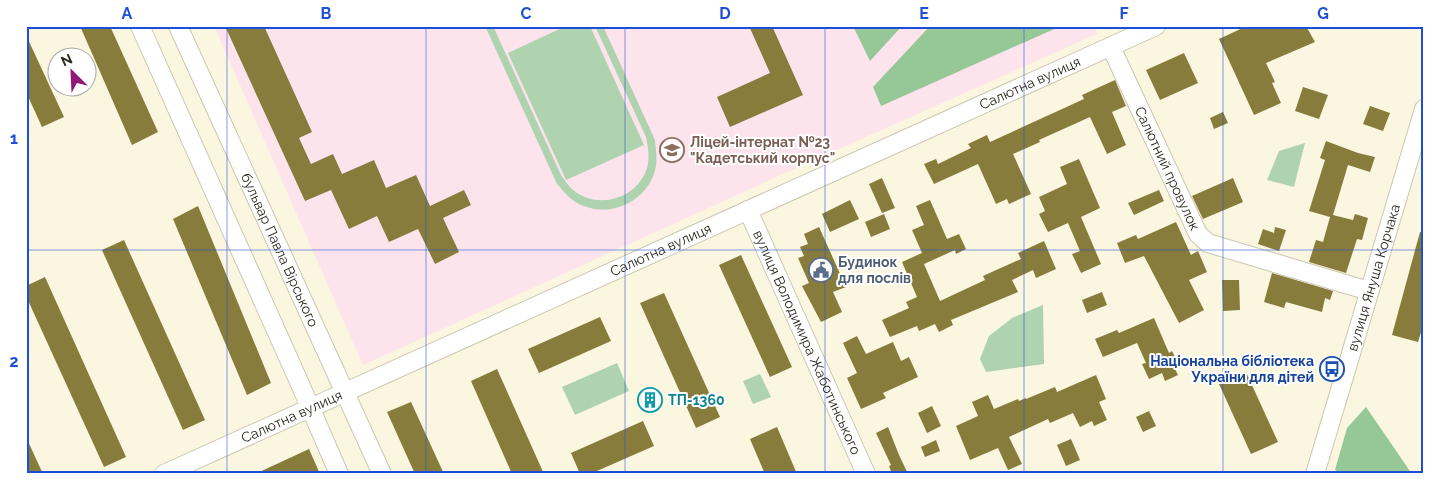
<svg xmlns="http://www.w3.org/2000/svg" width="1450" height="500" font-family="Raleway,sans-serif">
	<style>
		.education { fill: #fde3eb }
		.green { fill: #aed3ae }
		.forest { fill: #96c797 }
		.building { fill: #887c3d }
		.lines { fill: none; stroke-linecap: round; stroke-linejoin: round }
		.minor-casing { stroke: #cbc7b1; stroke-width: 20 }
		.minor { stroke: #fff; stroke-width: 18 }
		.grid { fill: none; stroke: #1d4ed8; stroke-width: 1; stroke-opacity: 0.55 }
		.labels { text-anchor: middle; stroke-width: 4; stroke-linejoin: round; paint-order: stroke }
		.street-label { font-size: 14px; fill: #28261e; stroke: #fff }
		.education-label { font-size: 14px; font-weight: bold; fill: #785e54; stroke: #fff; text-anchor: start }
		.service-label { font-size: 14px; font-weight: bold; fill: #4e5e75; stroke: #fff; text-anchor: start }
		.transit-label { font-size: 14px; font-weight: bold; fill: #164399; stroke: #fff; text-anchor: end }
		.culture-label { font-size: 14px; font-weight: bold; fill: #0d838f; stroke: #fff; text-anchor: start }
		.neatline { fill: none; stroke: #1d4ed8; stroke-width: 2 }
		.grid-label { font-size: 16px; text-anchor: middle; font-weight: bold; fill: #1d4ed8 }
	</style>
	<rect width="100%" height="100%" fill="#faf6df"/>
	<polygon class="education" points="214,26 1094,26 1097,34 794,169 363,365"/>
	<g class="green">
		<path d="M485,26H493L561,175C564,179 567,184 571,188C595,211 637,200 647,168C650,157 648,147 646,137L595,26H603L655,140C656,151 658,163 654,174C644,202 611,217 584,206C572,202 565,193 557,184Z"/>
		<polygon points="566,26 590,26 644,145 566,180 508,53"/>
		<polygon points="1305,143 1294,187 1267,180 1279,151"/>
		<polygon points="1043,305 1044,364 986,372 980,359 989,336 1012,318"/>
		<polygon points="617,363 629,391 575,415 562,387"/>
		<polygon points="760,374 771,397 753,404 743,381"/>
	</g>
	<g class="forest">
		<polygon points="853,26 902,26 870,61"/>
		<polygon points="930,26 1061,26 881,106 873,87"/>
		<polygon points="1366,407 1412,474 1344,474 1335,470 1347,428"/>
	</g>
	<g class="building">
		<polygon points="80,26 110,26 158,132 132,145"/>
		<polygon points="225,26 264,26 312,132 299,138 311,164 333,154 342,174 374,160 386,188 416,175 430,206 464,190 471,205 443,218 459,252 435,264 418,229 389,242 377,216 349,229 331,190 305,201"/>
		<polygon points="749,26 772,26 803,95 730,127 717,97 770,73"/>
		<polygon points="1247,26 1306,26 1315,42 1266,63 1275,82 1272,83 1281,103 1254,115 1219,39"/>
		<polygon points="26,35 64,117 42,127 26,92"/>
		<polygon points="1184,53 1198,83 1160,100 1146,70"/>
		<polygon points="1115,80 1126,106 1112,112 1126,145 1107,154 1090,117 1039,140 1040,142 1013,154 1031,194 1009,204 1007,199 996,204 978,164 934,184 924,164 936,159 938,164 971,148 968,144 987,135 990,142 1084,99 1082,95"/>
		<polygon points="1303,87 1328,95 1319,119 1295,111"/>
		<polygon points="1370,106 1390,113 1383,131 1363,124"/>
		<polygon points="1223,112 1228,123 1214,129 1210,118"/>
		<polygon points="1326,141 1358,153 1375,157 1370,172 1348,165 1333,215 1353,220 1355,214 1368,218 1362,240 1357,239 1346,273 1309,262 1316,240 1323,242 1330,217 1309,211 1325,160 1320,158"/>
		<polygon points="1079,159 1100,208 1081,217 1101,264 1081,273 1072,254 1080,251 1068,223 1048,232 1039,214 1045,211 1039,197 1067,184 1060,167"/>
		<polygon points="882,178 895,208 882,213 869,184"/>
		<polygon points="1233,178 1243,202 1203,219 1192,196"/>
		<polygon points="1159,190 1164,201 1134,215 1128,203"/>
		<polygon points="850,200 859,219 830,232 822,214"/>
		<polygon points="930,200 947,239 959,234 966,249 956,254 955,250 924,264 940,301 985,280 983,276 1021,259 1018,253 1044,241 1056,269 1036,278 1033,270 1012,280 1018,292 951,320 953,325 939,332 935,324 919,331 917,326 890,337 882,320 909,308 906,302 917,297 902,262 922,253 912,230 924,225 916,206"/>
		<polygon points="198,206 271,383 247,395 173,219"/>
		<polygon points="884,214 890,229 871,237 865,222"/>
		<polygon points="1176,222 1191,255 1198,251 1207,272 1189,280 1204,310 1179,323 1144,256 1125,263 1117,243 1136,235 1138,239"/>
		<polygon points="819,227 846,287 833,292 842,312 821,322 802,286 809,283 798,258 804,256 800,247 808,244 804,234"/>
		<polygon points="1275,227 1286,230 1279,251 1258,244 1263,229 1274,233"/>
		<polygon points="1420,232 1424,232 1424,323 1418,342 1392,335"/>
		<polygon points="124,240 205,420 183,430 102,250"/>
		<polygon points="741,255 792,367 770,377 719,265"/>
		<polygon points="1272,273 1333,291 1330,300 1325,298 1322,312 1286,302 1284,308 1264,302"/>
		<polygon points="45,277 126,457 104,467 26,296 26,286"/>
		<polygon points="1222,280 1239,280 1240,310 1223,311"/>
		<polygon points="1102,292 1107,305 1087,313 1082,300"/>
		<polygon points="664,293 720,417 696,428 640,303"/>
		<polygon points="600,317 611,341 539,373 528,349"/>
		<polygon points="1154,318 1169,353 1172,351 1179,365 1174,367 1178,375 1165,381 1162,373 1149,379 1142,364 1146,363 1137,343 1103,357 1095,339 1117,330 1119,333"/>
		<polygon points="857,336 866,354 893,342 901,361 909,357 918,377 883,393 886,398 861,409 847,378 857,373 843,343"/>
		<polygon points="497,369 544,474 512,474 471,381"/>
		<polygon points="1246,372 1278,442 1251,454 1219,384"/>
		<polygon points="1096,375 1106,399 1099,402 1107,420 1094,426 1092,421 1080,427 1073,413 1050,423 1048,419 1009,437 1022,464 1008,470 998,448 970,460 956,426 978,416 972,402 988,395 994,409 1018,399 1019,401 1026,398 1026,399 1055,387 1057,392"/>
		<polygon points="411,402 444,474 415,474 387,412"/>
		<polygon points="932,406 941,426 927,433 918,413"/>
		<polygon points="1149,411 1156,426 1143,432 1136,417"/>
		<polygon points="643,421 654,446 590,474 580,474 571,453"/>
		<polygon points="777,427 797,474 765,474 750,439"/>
		<polygon points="888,427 899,455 908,474 892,474 889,466 891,465 876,433"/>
		<polygon points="26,437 43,474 26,474"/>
		<polygon points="1071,439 1080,460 1066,466 1057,445"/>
		<polygon points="936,440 940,451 925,457 921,447"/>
		<polygon points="309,449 320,474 255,474"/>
	</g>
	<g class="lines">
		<defs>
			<g id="minor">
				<polyline points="140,26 300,384 339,474"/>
				<path id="s1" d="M178,26L382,474"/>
				<path id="s2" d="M1111,47L1198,234L1208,243L1369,291"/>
				<path id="s3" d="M748,210L866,474"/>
				<path id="s4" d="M164,474L1156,26"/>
				<path id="s5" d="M1315,474L1424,109"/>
			</g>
		</defs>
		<use href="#minor" class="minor-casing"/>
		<use href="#minor" class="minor"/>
	</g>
	<path class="grid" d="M227,26V474M426,26V474M625,26V474M825,26V474M1024,26V474M1223,26V474M26,250H1424"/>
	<defs>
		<symbol id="school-ring" viewBox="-11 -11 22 22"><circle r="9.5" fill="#fff" stroke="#8d6e63" stroke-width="1.5"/><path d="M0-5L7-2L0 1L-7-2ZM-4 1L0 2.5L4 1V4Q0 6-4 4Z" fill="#8d6e63"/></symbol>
		<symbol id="civic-ring" viewBox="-11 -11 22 22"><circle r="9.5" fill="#fff" stroke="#5c6f8a" stroke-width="1.5"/><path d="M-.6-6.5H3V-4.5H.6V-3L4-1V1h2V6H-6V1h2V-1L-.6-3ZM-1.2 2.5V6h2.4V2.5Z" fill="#5c6f8a"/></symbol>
		<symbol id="bus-ring" viewBox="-11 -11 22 22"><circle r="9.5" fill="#fff" stroke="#1a4fb4" stroke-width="1.5"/><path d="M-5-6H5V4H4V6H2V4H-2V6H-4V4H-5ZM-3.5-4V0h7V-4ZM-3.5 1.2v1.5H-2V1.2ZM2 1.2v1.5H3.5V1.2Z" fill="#1a4fb4"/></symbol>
		<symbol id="building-ring" viewBox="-11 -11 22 22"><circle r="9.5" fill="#fff" stroke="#0f9aa8" stroke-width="1.5"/><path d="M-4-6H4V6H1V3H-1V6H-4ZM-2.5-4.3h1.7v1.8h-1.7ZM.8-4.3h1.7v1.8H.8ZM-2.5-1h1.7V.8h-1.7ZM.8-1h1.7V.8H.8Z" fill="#0f9aa8"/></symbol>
	</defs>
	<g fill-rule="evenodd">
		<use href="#school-ring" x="658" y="136" width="28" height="28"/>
		<use href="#civic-ring" x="807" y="256" width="28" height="28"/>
		<use href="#bus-ring" x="1318" y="355" width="28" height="28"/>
		<use href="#building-ring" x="636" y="386" width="28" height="28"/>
	</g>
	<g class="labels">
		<g class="street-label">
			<text dy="5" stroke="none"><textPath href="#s4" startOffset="950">Салютна вулиця</textPath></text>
			<text dy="5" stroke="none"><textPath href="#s2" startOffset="134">Салютний провулок</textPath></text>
			<text dy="5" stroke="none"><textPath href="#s1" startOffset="246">бульвар Павла Вірського</textPath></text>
			<text dy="5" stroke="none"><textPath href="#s4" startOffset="545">Салютна вулиця</textPath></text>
			<text dy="5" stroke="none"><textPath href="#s5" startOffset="205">вулиця Януша Корчака</textPath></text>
			<text dy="5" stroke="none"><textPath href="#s3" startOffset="145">вулиця Володимира Жаботинського</textPath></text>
			<text dy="5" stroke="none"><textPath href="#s4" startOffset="140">Салютна вулиця</textPath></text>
		</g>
		<g class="education-label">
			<text x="690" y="147">Ліцей-інтернат №23<tspan x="690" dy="16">"Кадетський корпус"</tspan></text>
		</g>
		<g class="service-label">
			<text x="838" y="267">Будинок<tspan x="838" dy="16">для послів</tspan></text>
		</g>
		<g class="transit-label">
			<text x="1314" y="366">Національна бібліотека<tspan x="1314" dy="16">України для дітей</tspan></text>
		</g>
		<g class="culture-label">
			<text x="668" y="405">ТП-1360</text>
		</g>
	</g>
	<rect width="1450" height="500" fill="none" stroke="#ffffff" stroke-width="55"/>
	<g transform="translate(72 72) rotate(336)"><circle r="24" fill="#ffffff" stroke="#a9a8a5"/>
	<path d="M0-4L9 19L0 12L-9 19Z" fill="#901978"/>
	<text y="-8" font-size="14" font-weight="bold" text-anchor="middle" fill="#28261e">N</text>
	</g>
	<rect x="28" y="28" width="1394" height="444" class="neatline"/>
	<g class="grid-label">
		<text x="127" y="19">A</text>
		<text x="326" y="19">B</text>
		<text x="526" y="19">C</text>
		<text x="725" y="19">D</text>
		<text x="924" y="19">E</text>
		<text x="1124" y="19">F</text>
		<text x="1323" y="19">G</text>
		<text x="14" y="144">1</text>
		<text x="14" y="367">2</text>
	</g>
</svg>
